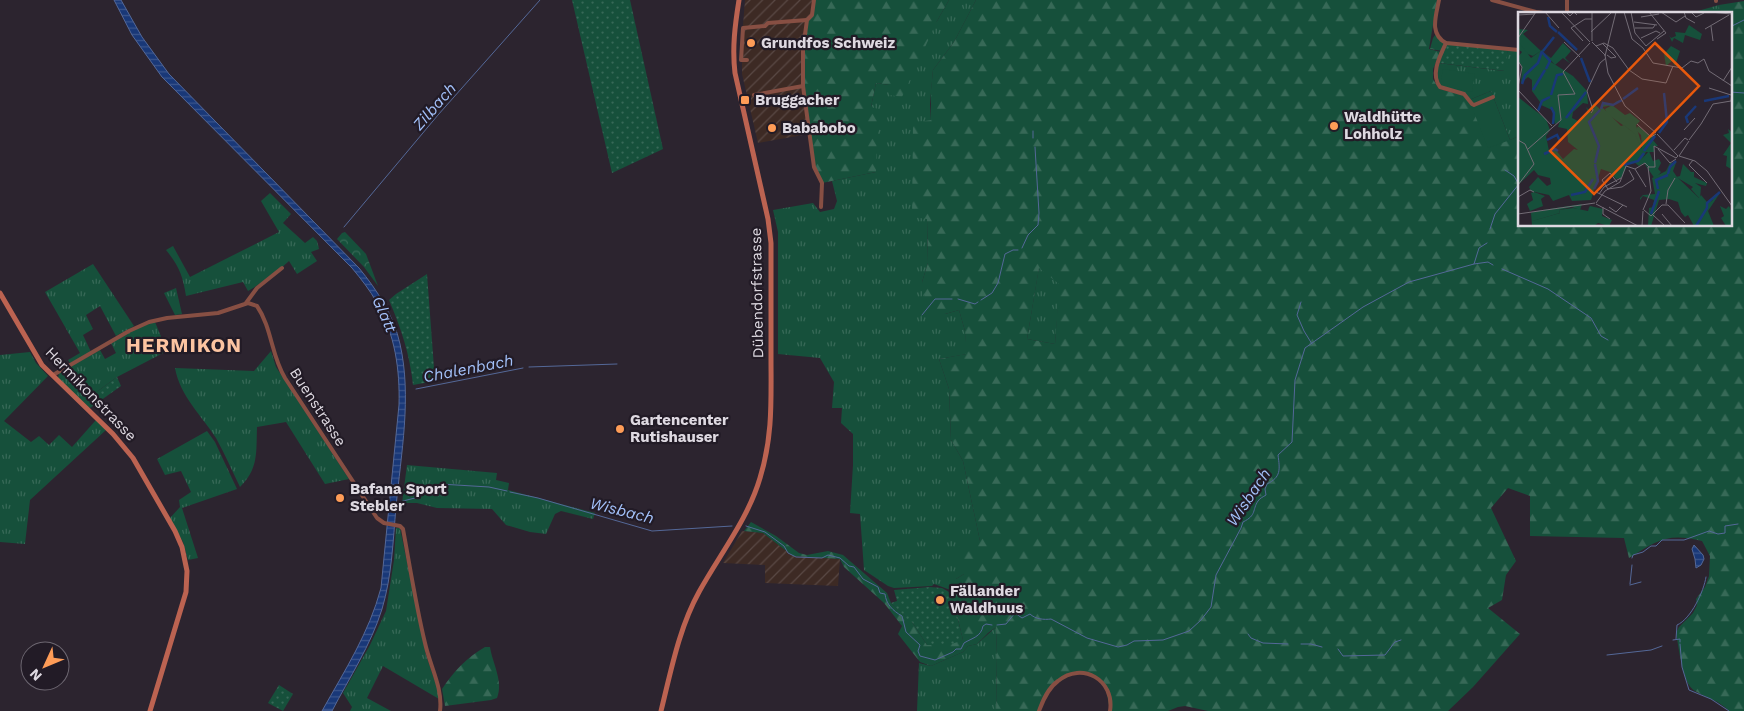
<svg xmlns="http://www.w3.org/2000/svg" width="1744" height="711" font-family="'Work Sans',sans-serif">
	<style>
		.industrial { fill: url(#industrial-furrows) }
		.grass { fill: url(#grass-tufts) }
		.forest { fill: url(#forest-firs); fill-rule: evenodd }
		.park { fill: url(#park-crowns) }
		.garden { fill: url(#garden-dots) }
		.pitch { fill: #16503b }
		.water { fill: url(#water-rules); stroke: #546898 }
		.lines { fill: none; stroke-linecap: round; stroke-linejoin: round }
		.stream { stroke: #546898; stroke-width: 1 }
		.street { stroke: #874f43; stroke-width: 4 }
		.secondary { stroke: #bc6351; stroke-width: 5 }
		.poi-dot { fill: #fe9c57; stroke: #221b26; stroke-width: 2 }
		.labels { text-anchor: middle; stroke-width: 4.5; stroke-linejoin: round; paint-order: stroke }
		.poi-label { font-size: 15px; font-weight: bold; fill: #ded9e1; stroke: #221b26; text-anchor: start }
		.street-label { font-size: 15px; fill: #ded9e1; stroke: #221b26 }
		.water-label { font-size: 16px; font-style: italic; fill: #a3c1fa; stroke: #221b26 }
		.district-label { font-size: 20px; font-weight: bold; letter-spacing: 1px; fill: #fcc4a1; stroke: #221b26 }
		.inset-river { fill: none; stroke: #193878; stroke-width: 2.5 }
		.inset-road { fill: none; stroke: #736c76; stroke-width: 1 }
		.view { fill: #e8590c; fill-opacity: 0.15; stroke: #e8590c; stroke-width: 2.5 }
		.inset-edge { fill: none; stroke: #ded9e1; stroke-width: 2.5 }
	</style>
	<defs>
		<pattern id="industrial-furrows" width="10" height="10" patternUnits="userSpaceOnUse" patternTransform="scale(1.25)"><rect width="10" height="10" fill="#3d2a24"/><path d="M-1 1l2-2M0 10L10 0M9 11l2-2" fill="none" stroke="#594844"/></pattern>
		<pattern id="grass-tufts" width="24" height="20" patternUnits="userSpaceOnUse" patternTransform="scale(1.25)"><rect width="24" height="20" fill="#16503b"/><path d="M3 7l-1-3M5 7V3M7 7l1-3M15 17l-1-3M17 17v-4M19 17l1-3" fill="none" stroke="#376957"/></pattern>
		<pattern id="forest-firs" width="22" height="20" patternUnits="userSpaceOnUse" patternTransform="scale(1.25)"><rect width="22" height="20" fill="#16503b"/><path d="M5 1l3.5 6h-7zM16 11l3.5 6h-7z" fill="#376957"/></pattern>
		<pattern id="park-crowns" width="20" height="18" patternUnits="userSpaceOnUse" patternTransform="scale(1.25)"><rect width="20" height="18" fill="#16503b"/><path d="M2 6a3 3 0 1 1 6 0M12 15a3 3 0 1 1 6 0" fill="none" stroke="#376957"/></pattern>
		<pattern id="garden-dots" width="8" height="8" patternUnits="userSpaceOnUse" patternTransform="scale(1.25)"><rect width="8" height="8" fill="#16503b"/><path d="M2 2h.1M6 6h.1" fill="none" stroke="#376957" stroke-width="1.8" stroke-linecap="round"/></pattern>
		<pattern id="water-rules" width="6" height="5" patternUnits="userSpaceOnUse" patternTransform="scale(1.25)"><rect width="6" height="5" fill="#193878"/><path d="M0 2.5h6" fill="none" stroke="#3a548b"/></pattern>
	</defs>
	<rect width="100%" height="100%" fill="#2c242f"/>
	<g class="industrial">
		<polygon points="745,0 814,0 809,134 758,143 742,74 742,38"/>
		<polygon points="742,531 763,533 793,556 840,559 838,586 765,583 765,565 723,563"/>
	</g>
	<g class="grass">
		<polygon points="949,0 976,0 954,42 933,70 930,104 931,121 927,218 928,263 922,282 945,314 959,310 965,331 967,354 939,359 949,389 951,440 963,461 980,541 964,574 956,579 956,592 934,584 932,586 894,588 888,586 864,570 860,514 850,513 853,465 853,434 841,423 842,408 832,408 834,382 820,358 778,354 778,232 773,210 813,203 820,212 834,209 837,201 832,181 876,172 871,107 876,83 889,85 937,21"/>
		<polygon points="1719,5 1721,14 1687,14"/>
		<polygon points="1508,49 1519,50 1519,136 1510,140 1491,91 1469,100 1442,88 1436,79 1438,63 1504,71"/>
		<path d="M270,193L291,214L283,223L305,243L313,237L317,241L319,249L311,252L317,261L297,274L289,261L271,277L248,291L243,282L186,296C183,276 179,266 166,250L173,246L190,277L279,232L261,201Z"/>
		<polygon points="93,264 134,326 116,336 100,306 86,315 93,329 83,335 91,352 70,363 68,360 80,353 45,292"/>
		<polygon points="1039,267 1060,284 1055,344 1027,339"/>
		<polygon points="176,288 182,314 175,315 164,293"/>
		<polygon points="155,322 167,351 117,377 83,402 58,378 59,373 100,350 105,359 116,353 111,343 141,326"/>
		<path d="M271,351L276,367L349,479L325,484L286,422L257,427C256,452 259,468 240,487C232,471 225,454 216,438C202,416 180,396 175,368L254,371Z"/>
		<polygon points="30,352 36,363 48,376 4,421 31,442 39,436 49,445 59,435 72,447 96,420 106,430 30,500 25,544 0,542 0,355"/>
		<polygon points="207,431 215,442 237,489 182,508 198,558 188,560 183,542 170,518 180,507 179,500 191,492 181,471 165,475 157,459"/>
		<polygon points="407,465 497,473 496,480 509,483 508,490 595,513 593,519 561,511 555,514 546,534 530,532 506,525 492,509 437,508 417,503 402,503"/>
		<polygon points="396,528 400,528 426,655 438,690 439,699 383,666 367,698 391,711 350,711 352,707 343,693 370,645 386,611 394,560"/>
		<polygon points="996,627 997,655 996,711 917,711 919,663 931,666 963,652 968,646 977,644"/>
	</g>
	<g class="forest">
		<polygon points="814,0 949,0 937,21 902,97 889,95 889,85 876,83 871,107 878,109 876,172 822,183 814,167 803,86 803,49 807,20 810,18"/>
		<path d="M976,0H1437L1429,49L1441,52L1433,69V79L1436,84L1440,89L1462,95L1510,140L1519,136V225H1730V14H1721L1719,5L1744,1V711H1729C1720,701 1707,698 1695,691C1682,684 1679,647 1676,633L1679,627L1693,613L1697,605L1696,599L1705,587L1709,576L1710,556L1702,541C1667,532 1657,541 1629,558L1624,538L1530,536V496L1508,488L1491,508L1516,561L1506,575L1502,600L1488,608L1520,634L1473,687L1448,711H1208L1185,706L1178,707L1168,711H1110L1106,689L1093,675L1074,673L1051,687L1038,711H996L997,655L996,627L988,633L977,644L968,646L963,652L931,666L920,662L898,634L902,626L884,603L844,567L840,559L793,556L763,533L744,531L751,522L776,536L799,553L807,555L828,551L843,555L887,593L891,603L912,622L927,645L963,640L956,611V579L964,574L958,547L980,541L963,461L951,440L949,389L939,359L966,354L965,331L959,310L945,314L928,312L922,282L928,263L927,219L912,217L913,123L931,120V90L933,70L954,42ZM1039,268L1059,284L1055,344L1027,339Z"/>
		<path d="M485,647H490C492,662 504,682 497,698L491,700L445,706L442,689C454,671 466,658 485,647Z"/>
	</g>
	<g class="park">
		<polygon points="1436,34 1446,45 1443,51 1430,49 1433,38"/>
		<polygon points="345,232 366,254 378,286 364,267 337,239 342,233"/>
	</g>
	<g class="garden">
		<polygon points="572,0 630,0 663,149 612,173"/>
		<polygon points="1446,43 1508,49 1505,71 1439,63"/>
		<path d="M427,274L435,381L413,385C410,355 401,328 389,300L396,294Z"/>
		<polygon points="117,377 121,386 90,408 83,402"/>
		<polygon points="930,587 942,588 956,596 956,611 963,640 949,645 927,645 912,622 907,623 906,617 891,603 897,601 894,590"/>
		<polygon points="279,685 293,694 283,711 268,703"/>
	</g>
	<g class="pitch">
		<polygon points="1443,69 1475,74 1472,92 1440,86"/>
		<polygon points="1491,91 1510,140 1488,148 1469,100"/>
	</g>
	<g class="water">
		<path d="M114,0H121L142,37L169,74L359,268C377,290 394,316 400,344C412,397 401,453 396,507C393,540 392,576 382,609C371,645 349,678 332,711H322C345,670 369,633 381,588L399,405C400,370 395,334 377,303C370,290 361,279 352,268L162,77L132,35Z"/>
		<polygon points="1694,545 1703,555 1704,559 1701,565 1696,568 1695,559 1692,549"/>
	</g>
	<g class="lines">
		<g class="stream">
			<polyline points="1730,28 1732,26 1744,20"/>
			<polyline points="1730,92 1744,93"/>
			<polyline points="1033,138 1033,131"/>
			<polyline points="1505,170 1514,176 1518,183"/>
			<polyline points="344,227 438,115 540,0"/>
			<polyline points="1490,229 1495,214 1519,184"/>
			<polyline points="1022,248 1028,235 1038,225 1039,213 1035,147"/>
			<polyline points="1474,264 1488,262 1493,265"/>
			<polyline points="1502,269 1548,289 1591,318 1601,336 1608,340"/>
			<polyline points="958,299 975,304 978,302"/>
			<polyline points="981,300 992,293 998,283 1005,254 1013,250 1018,250"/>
			<polyline points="1301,302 1297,315 1304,331 1312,344"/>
			<polyline points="922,315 935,299 952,299"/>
			<polyline points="529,367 617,364"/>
			<polyline points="416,389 523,368"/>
			<polyline points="510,492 538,498 652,531 732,526"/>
			<polyline points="403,501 415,498 440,484 489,487 507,491"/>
			<path d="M746,526L765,532L784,546L788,553L796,557L822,558L828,555L840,558L849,566L854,567L863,579L878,587L880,593L885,594C886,604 893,611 902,616L906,632L920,645L918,651L920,656L935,660L953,652L956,649H961L964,643C972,638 981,637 983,626L986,624L992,625"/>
			<polyline points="1632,558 1633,555 1643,552 1651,546 1656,546 1662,540 1684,540 1709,531 1718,534 1725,533 1725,526 1738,524"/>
			<polyline points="1630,584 1632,565"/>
			<polyline points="1630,585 1641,582"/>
			<path d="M997,625L1006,624L1015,613L1022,618L1030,614C1035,619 1044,620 1051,619L1087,638L1118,647L1127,645L1134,641L1163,640L1189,631L1201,620L1211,607L1216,575L1241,528L1243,522C1257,515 1252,510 1258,501C1260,498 1263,497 1266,495L1265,489L1267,484C1281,477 1280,470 1278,455L1292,442L1295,380L1305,348L1363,307L1409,282L1474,264L1479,248L1487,243"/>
			<polyline points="1248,634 1251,638 1263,643 1288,644"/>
			<path d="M1676,639L1677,625C1691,619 1704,591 1706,577"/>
			<polyline points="1673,640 1680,639 1680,642"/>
			<polyline points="1301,644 1311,644 1322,647"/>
			<polyline points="1680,644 1682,667 1689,690 1711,699 1729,711"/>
			<polyline points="1338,649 1343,656 1385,655 1395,642 1401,640"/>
			<polyline points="1607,655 1651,650 1662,646"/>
		</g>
		<g class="street">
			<polyline points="814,0 812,15 807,20 803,49 803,86 814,167 822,183 821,207"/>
			<path d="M1439,0C1436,16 1429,34 1446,43L1519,50"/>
			<polyline points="1492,0 1536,12 1550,14"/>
			<polyline points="1716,0 1716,1"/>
			<polyline points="1567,14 1567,0"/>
			<path d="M1446,43C1440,56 1430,74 1440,87L1464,94L1472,104L1474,105L1493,97"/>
			<polyline points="747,60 741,60 743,28 765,26 768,23 807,20"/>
			<polyline points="754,95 803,86"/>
			<polyline points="246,303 257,288 282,268"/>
			<path d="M53,375L129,331L149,322L167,318L218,313L248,303L257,306C272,328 271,355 285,378L377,518L384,523L400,526L403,529C410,567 416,606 425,643C430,666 443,688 440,711"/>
			<path d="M1039,711C1043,700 1048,688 1058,681C1082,661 1115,680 1110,711"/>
		</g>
		<g class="secondary">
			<polyline points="0,293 42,365 113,434 133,458 175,531 182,547 187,571 186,592 150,711"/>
			<path d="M661,711C671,671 679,628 699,592C720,554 748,519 760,478C773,436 771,400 771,357C771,319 771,281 771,243L768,219L735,73C732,48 735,25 739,0"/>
		</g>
	</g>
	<g class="poi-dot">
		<circle cx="751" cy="43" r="5"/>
		<rect x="740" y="95" width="10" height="10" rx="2.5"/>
		<circle cx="1334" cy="126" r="5"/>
		<circle cx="772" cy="128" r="5"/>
		<circle cx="620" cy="429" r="5"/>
		<circle cx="340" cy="498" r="5"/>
		<circle cx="940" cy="600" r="5"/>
	</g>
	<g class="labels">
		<g class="poi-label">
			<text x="761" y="48">Grundfos Schweiz</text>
			<text x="755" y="105">Bruggacher</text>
			<text x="1344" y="122">Waldhütte<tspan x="1344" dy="17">Lohholz</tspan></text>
			<text x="782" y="133">Bababobo</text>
			<text x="630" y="425">Gartencenter<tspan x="630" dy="17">Rutishauser</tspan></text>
			<text x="350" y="494">Bafana Sport<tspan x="350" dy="17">Stebler</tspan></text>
			<text x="950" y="596">Fällander<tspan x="950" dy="17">Waldhuus</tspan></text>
		</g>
		<g class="street-label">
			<text transform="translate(757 293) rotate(-91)" y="5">Dübendorfstrasse</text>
			<text transform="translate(91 394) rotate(46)" y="5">Hermikonstrasse</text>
			<text transform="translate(318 407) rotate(57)" y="5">Buenstrasse</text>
		</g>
		<g class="water-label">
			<text transform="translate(434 106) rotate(-49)" y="6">Zilbach</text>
			<text transform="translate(385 314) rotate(66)" y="6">Glatt</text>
			<text transform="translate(468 368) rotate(-11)" y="6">Chalenbach</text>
			<text transform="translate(1248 497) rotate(-56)" y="6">Wisbach</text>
			<text transform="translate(622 510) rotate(14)" y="6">Wisbach</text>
		</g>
		<g class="district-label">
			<text x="184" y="352">HERMIKON</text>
		</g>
	</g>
	<g transform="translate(1518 12)">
		<rect width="214" height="214" fill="#2c242f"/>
		<path d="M171,13L184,22L182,28L167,23L165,31L156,26L154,30L151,23L153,26L158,24L157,20L167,21ZM0,17L10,18L5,22L23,39L15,44L7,41L1,33ZM45,31L53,39L47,46L53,52L45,46L37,53L25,40L33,46ZM153,34L162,39L157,54L154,49L148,54L146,42ZM94,93L107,103L112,101L122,109L118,113L125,137L112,118L89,102L87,97ZM131,139L135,149L141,147L143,151L140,157L143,160L137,167L126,151L121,154L116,150L122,149ZM165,152L173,160H176V165L189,171L188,174L177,171L183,175L182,187L173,177L175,175L158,165L162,164ZM64,192L62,198L54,195L41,198L42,201L15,209L16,214L14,213L13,201L18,199Z" fill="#16503b"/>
		<path d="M0,29L13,46L28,35L25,40L33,50L55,64L69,79L70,92L65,91L55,100L54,106L60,109L66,105L70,100L68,95L74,101L75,91L82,97L85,91L96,92L99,89L103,88L96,93L84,95L103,114L106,113L117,122L124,137L123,123L118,118L120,114L133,125L138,122L134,127L140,134H136V140H128L121,153L119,149L110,152L103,166L98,167L92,160L83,157L73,188L54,189L51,183L35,189L31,183L13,179L11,175L20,165L29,174L33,172L32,166L20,163L16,158L0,173V85L28,107L32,118L28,124L31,139L37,137L45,147L56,137L60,138L50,130L49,117L40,115L42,109L37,112L34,98L23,93L20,99L22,90L14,79V68L10,65L3,71L4,55L2,51L0,54V45L4,40L0,37ZM152,151H158L155,159L159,165L181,186L183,183L189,190L194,189L197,183L202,181L190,199L196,214H176L170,203L167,205L163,200L160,190L151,187L141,188L133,214H130L131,196L135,195L136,188L125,184L122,188V186L125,183L137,182L134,166L148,159ZM72,192L71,196L72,194L85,197L84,204L94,208L91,214L80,211L76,214H16L14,209L42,201L41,198L55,196L70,199ZM211,194L214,201V214H208L203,206L206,204L202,194L208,197Z" fill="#16503b"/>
		<path d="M210,117L214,120L213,157L208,154L209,144L205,143L213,131L205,123L211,121Z" fill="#16503b"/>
		<path d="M16,180L27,184L23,187L25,194L12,199L9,192L15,188L13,181Z" fill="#16503b"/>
		<path class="inset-river" d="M30,5L32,14L39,20M40,20L59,38M25,39L36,25M24,40L32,49L28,57M63,46L72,70M4,72L7,63L20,51L24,39M15,78L27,58M33,83L39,63L45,62M105,87L120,76M186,89L211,84M33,95L36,101L35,112M83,97L85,91L95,93L104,88M20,99L24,89L32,85M48,106L68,80M170,111L168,105L178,94M141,121L149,110L146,81M29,128L39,123L42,129M126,139L137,124M26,142L37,137L40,139M77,151L81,134L71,110L82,98M106,153L120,149L126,141M150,162L152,155L158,149M76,177L80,169L77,152M140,177L138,168L150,163M53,183L67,180L75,167M133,202L141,179M178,214L189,196V191L202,180"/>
		<path class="inset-road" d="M27,0L41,16M43,0L72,30M48,0L52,4L56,0L59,3M74,0V29M106,0L114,27L125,36L135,51L164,56L173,49L180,51L186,47L191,59L214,74M113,0L117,21L128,34M131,0L148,21L139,27M143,0L158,10L167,4M166,0L168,6L177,11M173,0L178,5L186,1M192,0L213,2M0,3L17,2M123,5L141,2M116,10L139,13M193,14L195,29M117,16H135L137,13M187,17L211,3M73,20L93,1M0,26L18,0M123,26L138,19L142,21M65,29L53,16L67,7H74M46,30L62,45M74,30L87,43L90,61L107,94L138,121M84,31L98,45L93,46L89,43M78,34L86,31L95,36L111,58L124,67L148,71M128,34L146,19M87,44L98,0M0,49L4,55L0,75M205,69L214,55M148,71L155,54M191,76L213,83M0,78L34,114M73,101L75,98L69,79L82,51L88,46M119,112L133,125L138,122M183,112L195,92L213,89L214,80M166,118L177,106M139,122L160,144M0,128L7,132L16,152L0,173M171,128L183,112M10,137L43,108L40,83L57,82L45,60L72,31M140,137L152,151L158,147M156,138L167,126L170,128M161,144L177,149L189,159L214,194M161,144L171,129M175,148L171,153L189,171M117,157L128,175M90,177L104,175L116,167L111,158M90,177L84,168L92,161L99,170M78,180L109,195M81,182L86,175L103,166M0,185L12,178L16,180M78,191L87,179L102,170L108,154L117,157L127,151L131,155M78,192L120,214M148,192L150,178L157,166M85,195V202L92,207M91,195L98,200L105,193M125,198L133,179L130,155H137L136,134L158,146L160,144M126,198L133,204L144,193H150L167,211M0,202L77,191M144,202L154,214M135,203L147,214M124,214L125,199"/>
		<path class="view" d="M137,31L181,74L76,182L32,139Z"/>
		<rect width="214" height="214" class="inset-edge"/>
	</g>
	<g transform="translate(45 666) rotate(226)"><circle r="24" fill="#221b26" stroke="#6d6771"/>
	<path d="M0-4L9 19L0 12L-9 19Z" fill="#fe9c57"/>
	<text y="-8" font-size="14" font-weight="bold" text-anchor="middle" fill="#ded9e1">N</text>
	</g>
</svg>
